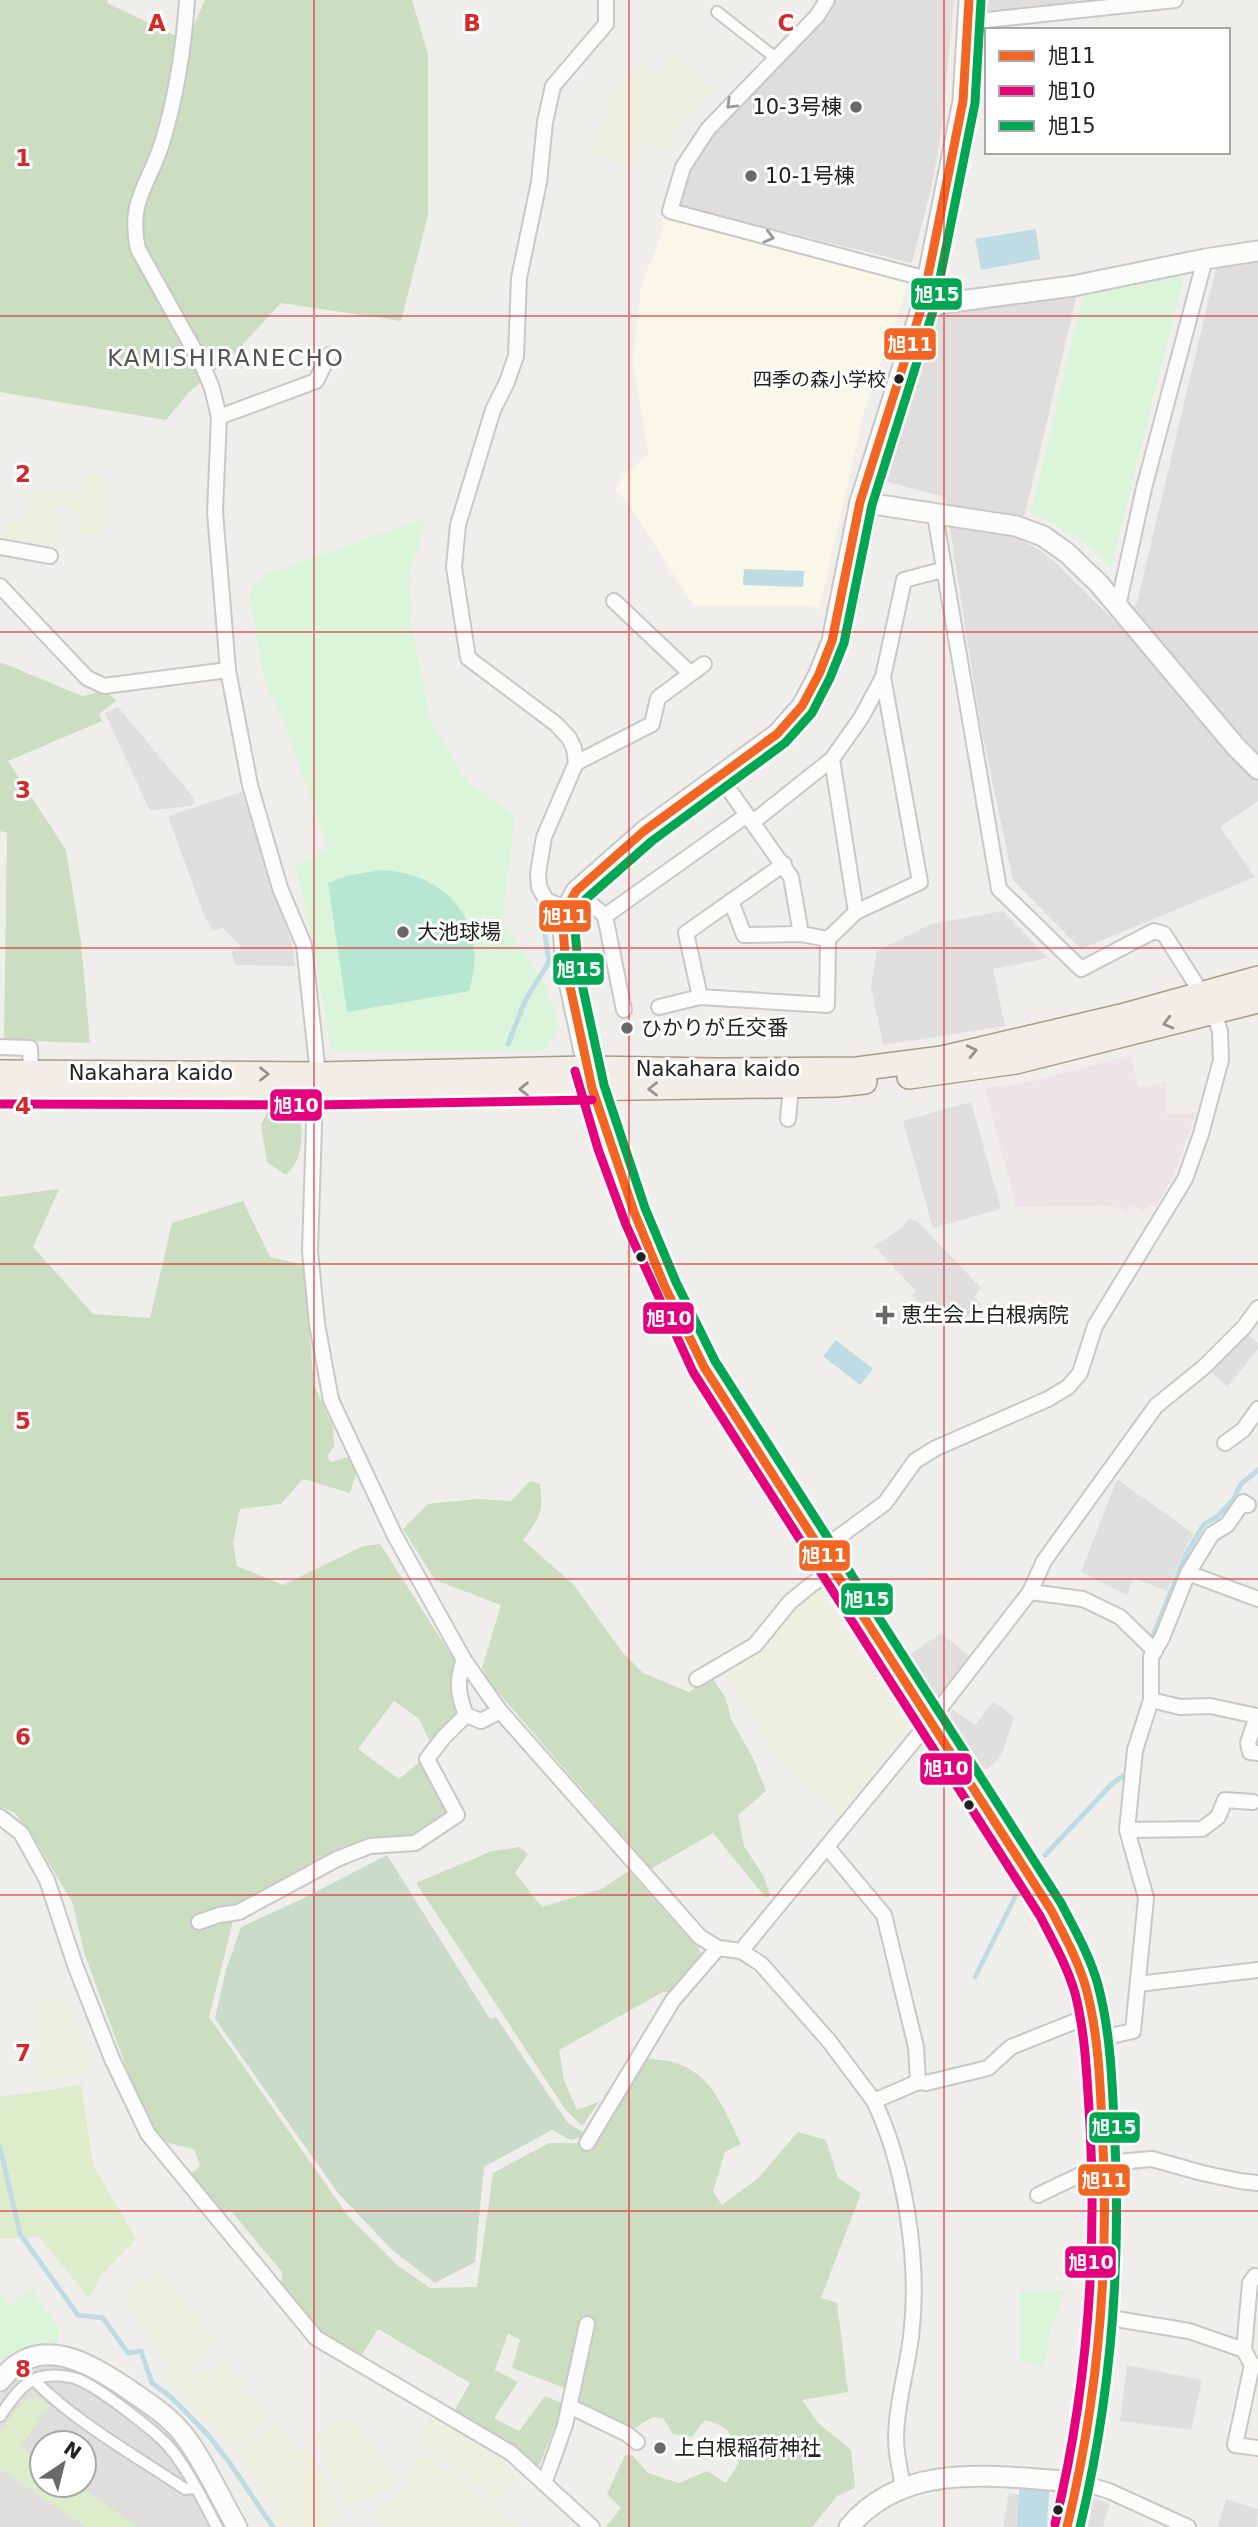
<svg xmlns="http://www.w3.org/2000/svg" width="1258" height="2527" font-family="'DejaVu Sans','Noto Sans JP',sans-serif">
	<style>
		.residential { fill: #dfdedc; fill-rule: evenodd }
		.industrial { fill: #ede4e9 }
		.education { fill: #f8f7e8 }
		.farmland { fill: #efefdf }
		.grass { fill: #ddeccb }
		.forest { fill: #cbdec1 }
		.cemetery { fill: #cadbca }
		.park { fill: #daf5da }
		.pitch { fill: #b7e6d2 }
		.parking { fill: #e0dfde }
		.water { fill: #bfdbe3 }
		.lines { fill: none; stroke-linecap: round; stroke-linejoin: round }
		.stream { stroke: #bfdbe3; stroke-width: 5 }
		.river { stroke: #bfdbe3; stroke-width: 30 }
		.pedestrian-casing { stroke: #c9c8c7; stroke-width: 14 }
		.minor-casing { stroke: #c9c8c7; stroke-width: 18 }
		.tertiary-casing { stroke: #c9c8c7; stroke-width: 23 }
		.primary-casing { stroke: #a79c86; stroke-width: 26 }
		.pedestrian { stroke: #fdfcfc; stroke-width: 10 }
		.minor { stroke: #fdfcfc; stroke-width: 14 }
		.tertiary { stroke: #fdfcfc; stroke-width: 19 }
		.primary { stroke: #f3ede7; stroke-width: 23 }
		.bus-1-casing { stroke: #fff; stroke-width: 14 }
		.bus-2-casing { stroke: #fff; stroke-width: 14 }
		.bus-3-casing { stroke: #fff; stroke-width: 14 }
		.bus-1 { stroke: #f26522; stroke-width: 9 }
		.bus-2 { stroke: #e5007d; stroke-width: 9 }
		.bus-3 { stroke: #00a651; stroke-width: 9 }
		.oneway { stroke: #9a9a9a }
		.oneway2 { stroke: #95928e }
		.grid { fill: none; stroke: #d62828; stroke-width: 2; stroke-opacity: 0.55 }
		.poi-dot { fill: #6a6968; stroke: #fff; stroke-width: 2.5 }
		.bus-dot { fill: #222; stroke: #fff; stroke-width: 2.5 }
		.labels { text-anchor: middle; stroke-width: 6; stroke-linejoin: round; paint-order: stroke }
		.bus-label { font-size: 19px; fill: #222; stroke: #fff; text-anchor: end }
		.poi-label { font-size: 21px; fill: #222; stroke: #fff; text-anchor: start }
		.street-label { font-size: 21px; fill: #222; stroke: #fff }
		.neighbourhood-label { font-size: 23px; letter-spacing: 2px; fill: #555; stroke: #fff }
		.grid-label { font-size: 23px; text-anchor: middle; font-weight: bold; fill: #d62828; stroke: #fff; stroke-width: 6; stroke-linejoin: round; paint-order: stroke }
		.line-badge { stroke: #fff; stroke-width: 2.5 }
		.badge-label { font-size: 19px; text-anchor: middle; font-weight: bold; fill: #fff }
	</style>
	<rect width="100%" height="100%" fill="#f0eeeb"/>
	<g class="residential">
		<polygon points="835,0 954,0 942,127 932,185 912,263 677,205 687,168 727,113 823,21"/>
		<polygon points="986,0 1141,0 985,16"/>
		<polygon points="1258,263 1258,801 1220,827 1255,877 1081,949 1013,880 980,722 945,497 881,480 933,314 1078,290 1019,539 1040,550 1059,566 1116,623 1137,603 1216,268"/>
		<path d="M49,2364L83,2369L155,2416L181,2445L229,2527H0V2395L17,2375L37,2366ZM42,2443H84V2485H42Z"/>
	</g>
	<polygon class="industrial" points="1131,1055 1138,1087 1167,1082 1167,1115 1196,1112 1175,1173 1155,1208 1149,1204 1143,1212 1133,1205 1127,1213 1115,1207 1102,1206 1016,1207 985,1088 1020,1084"/>
	<polygon class="education" points="662,213 909,281 863,416 819,610 812,606 694,606 625,499 615,490 626,473 649,454 633,362 641,286 663,231"/>
	<g class="farmland">
		<polygon points="674,55 683,59 712,90 670,133 669,150 638,142 628,167 592,153 612,110 604,103 641,61 657,72"/>
		<polygon points="84,475 103,476 105,504 100,537 79,532 81,514 65,507 55,506 52,546 4,538 4,522 19,524 21,521 25,521 29,492 85,495"/>
		<polygon points="820,1590 907,1727 841,1814 775,1757 744,1702 726,1675 761,1649 793,1611"/>
		<polygon points="69,2000 87,2053 87,2073 42,2081 37,2002"/>
		<polygon points="160,2271 217,2341 188,2366 197,2374 206,2367 212,2373 224,2361 246,2383 243,2392 252,2397 269,2414 260,2425 234,2446 212,2420 201,2420 192,2410 188,2395 165,2376 170,2371 122,2292"/>
		<polygon points="431,2415 478,2439 504,2460 517,2477 495,2499 457,2468 420,2446"/>
		<polygon points="343,2418 356,2425 375,2449 388,2470 391,2488 348,2506 314,2437"/>
		<polygon points="281,2422 294,2453 307,2448 341,2510 332,2527 278,2527 273,2519 279,2508 278,2496 267,2500 236,2449"/>
		<polygon points="417,2454 420,2454 465,2484 518,2527 382,2527 375,2519 379,2507 399,2493 410,2476"/>
	</g>
	<g class="grass">
		<polygon points="81,2085 93,2165 136,2239 101,2275 89,2298 39,2237 0,2239 0,2097"/>
		<polygon points="38,2397 50,2405 21,2447 42,2462 42,2485 77,2485 139,2527 85,2527 2,2470 0,2472 0,2432 23,2401"/>
	</g>
	<g class="forest">
		<polygon points="0,0 108,0 107,3 187,41 205,0 412,0 428,54 428,215 401,321 281,303 232,356 189,392 166,420 0,392"/>
		<polygon points="0,662 82,696 106,691 116,701 99,714 102,721 8,761 66,850 81,942 90,1043 4,1040 7,833 0,831"/>
		<path d="M269,1108L299,1109C303,1134 305,1156 286,1175L267,1162L261,1125Z"/>
		<path d="M59,1189L33,1247L93,1314L150,1318L172,1223L243,1201L270,1257L304,1265L314,1385L333,1426L334,1446L327,1457L331,1462L348,1457L356,1474L350,1493L303,1479L281,1504L240,1509L233,1543L237,1566L283,1585L363,1546L380,1544L455,1661C449,1681 449,1693 461,1711L429,1740L419,1719L394,1701L358,1749L399,1779L421,1761L446,1803V1812L414,1836L391,1837L372,1841L236,1909L209,2017L348,2216L397,2265L430,2288L477,2287L493,2173L549,2143H596L647,2058C657,2060 670,2060 679,2064C714,2077 726,2114 741,2144L725,2152L713,2192L722,2205L757,2179L798,2132L826,2140L838,2178L861,2193L821,2298L837,2303L848,2392L802,2400L818,2423L851,2450L855,2488L837,2496L812,2527H606L621,2508L607,2494L625,2455H632L648,2473L679,2483L707,2471L726,2483L739,2463C732,2437 733,2427 705,2420L692,2437L673,2434L663,2418L653,2417L631,2430L576,2405L578,2393L512,2368L520,2340L508,2333L495,2370L518,2382L494,2418L519,2431L545,2396L564,2404L537,2471L453,2413L470,2383L378,2329L358,2361L315,2331L281,2291L282,2272L230,2210L217,2217L187,2177L200,2166L194,2149L157,2140L147,2124L85,1955L72,1902L32,1835L15,1813L0,1807V1197Z"/>
		<path d="M530,1481L540,1484C544,1513 539,1518 523,1540L573,1584L623,1653L643,1673L689,1692L712,1677L726,1699L731,1719L753,1758L766,1791L738,1815L744,1846L763,1875L770,1894L766,1898L713,1833L651,1869L491,1684L482,1668L501,1605L435,1580L403,1529L428,1504L477,1499L511,1501Z"/>
		<polygon points="520,1847 528,1854 515,1873 542,1907 601,1889 629,1871 705,1956 674,1992 663,1992 559,2050 564,2080 577,2110 600,2101 582,2126 565,2109 416,1883 492,1851"/>
	</g>
	<polygon class="cemetery" points="387,1855 490,2019 496,2017 567,2122 587,2135 571,2140 552,2130 484,2167 475,2262 435,2283 391,2249 338,2193 215,2019 225,1973 241,1927 302,1899"/>
	<g class="park">
		<polygon points="1185,270 1111,567 1089,545 1031,511 1085,290"/>
		<polygon points="427,518 409,574 412,628 430,720 466,781 515,815 502,921 545,984 558,1026 552,1039 543,1050 331,1050 314,949 296,866 328,848 284,720 265,683 249,594 267,574"/>
		<path d="M30,2288L59,2328L57,2343C35,2344 18,2349 0,2361V2293L10,2306Z"/>
		<polygon points="1065,2290 1050,2332 1045,2367 1020,2362 1020,2291"/>
	</g>
	<path class="pitch" d="M381,870C449,873 490,925 469,991L347,1012L328,883L346,876Z"/>
	<g class="parking">
		<polygon points="118,707 193,797 194,805 150,811 105,713"/>
		<polygon points="242,792 293,947 295,966 235,965 231,950 241,948 240,945 223,928 213,931 204,915 168,816"/>
		<polygon points="1003,911 1048,958 993,969 1005,1026 883,1045 871,986 877,951 931,924"/>
		<polygon points="971,1102 1001,1209 933,1228 903,1121"/>
		<polygon points="908,1219 917,1221 981,1288 974,1296 981,1304 967,1317 920,1303 912,1296 916,1291 874,1246 903,1227"/>
		<polygon points="1246,1333 1258,1343 1258,1349 1227,1387 1211,1372"/>
		<polygon points="1117,1479 1194,1534 1187,1544 1167,1591 1133,1578 1127,1595 1081,1572"/>
		<polygon points="941,1633 972,1659 940,1700 932,1695 908,1656"/>
		<polygon points="993,1701 1014,1717 1002,1753 995,1762 985,1770 949,1716 953,1710 975,1725"/>
		<polygon points="1127,2365 1202,2380 1191,2430 1120,2421"/>
		<polygon points="2,2470 56,2507 85,2527 21,2527 0,2512"/>
		<polygon points="1009,2493 1028,2496 1026,2527 1003,2527"/>
		<polygon points="1093,2498 1110,2504 1103,2527 1084,2527"/>
		<polygon points="1226,2499 1258,2509 1257,2527 1218,2527"/>
	</g>
	<g class="water">
		<polygon points="1036,229 1040,259 981,270 975,239"/>
		<polygon points="744,569 804,571 803,587 743,585"/>
		<polygon points="836,1340 873,1369 860,1385 823,1356"/>
	</g>
	<g class="lines">
		<g class="stream">
			<polyline points="508,1044 526,999 549,962 541,905"/>
			<polyline points="1154,1645 1153,1636 1186,1554 1204,1524 1217,1517 1233,1500 1241,1484 1258,1470"/>
			<polyline points="1141,1754 1152,1717"/>
			<polyline points="1045,1855 1112,1784 1130,1771"/>
			<polyline points="975,1977 1015,1897"/>
			<polyline points="0,2147 20,2234 78,2315 103,2318 128,2353 141,2351 152,2383 173,2399 208,2435 229,2462 273,2527"/>
		</g>
		<polyline class="river" points="1032,2527 1034,2492"/>
		<defs>
			<g id="pedestrian">
				<polyline points="717,12 777,59"/>
				<path d="M34,2380C75,2422 136,2456 185,2489L195,2488"/>
				<path d="M0,2416C10,2402 20,2385 37,2378C50,2374 67,2375 80,2380C100,2389 156,2431 170,2448C189,2471 203,2501 217,2527"/>
			</g>
			<g id="minor">
				<path d="M187,0C184,46 176,96 163,140C150,184 127,200 138,249L202,364L212,388L219,417L215,512L228,670L250,785L280,888L304,945L318,1074L315,1093L310,1251L317,1324L331,1400L394,1534L464,1660L500,1711L700,1937L718,1948L741,1951L930,1721L1030,1592L1044,1561L1156,1406L1204,1367L1244,1327L1258,1308"/>
				<polyline points="827,0 817,16 708,129 683,167 670,211 927,279"/>
				<polyline points="968,22 1175,0"/>
				<polyline points="219,417 316,381 329,355"/>
				<polyline points="0,547 50,556"/>
				<polyline points="0,586 87,678 104,686 228,670"/>
				<polyline points="614,601 690,673"/>
				<polyline points="1118,606 1144,488 1205,259"/>
				<polyline points="832,759 856,912"/>
				<polyline points="576,763 652,724 658,698 704,664"/>
				<polyline points="720,777 791,877 801,934"/>
				<polyline points="753,822 832,759 861,718 883,677 904,580 942,570"/>
				<polyline points="576,891 605,916"/>
				<polyline points="731,901 744,935 801,934 828,939 856,912 920,882 883,677"/>
				<polyline points="566,909 546,900 539,887 538,873 544,837 576,763 574,748 569,738 556,724 468,658 454,567 458,525 493,410 507,382 516,356 519,278 539,182 545,122 553,86 606,24 606,0"/>
				<polyline points="700,997 686,933 784,864"/>
				<polyline points="659,1007 700,997 827,1005 828,939"/>
				<polyline points="624,1010 605,916 747,815"/>
				<polyline points="0,1047 30,1048 31,1073"/>
				<polyline points="788,1119 791,1086"/>
				<polyline points="1225,1443 1243,1430 1258,1409"/>
				<polyline points="821,1550 885,1503 915,1461 936,1448 1048,1399 1068,1387 1080,1373 1095,1326 1185,1179 1201,1134 1221,1060 1220,1031 1213,1011 1164,934 1154,931 1081,969 999,889 935,515"/>
				<polyline points="1188,1573 1258,1599"/>
				<polyline points="1030,1592 1083,1599 1120,1617 1155,1651"/>
				<path d="M464,1660C456,1680 458,1695 466,1715"/>
				<polyline points="697,1679 755,1645 790,1602 812,1584 834,1570"/>
				<polyline points="1151,1700 1180,1707 1210,1706 1257,1716 1248,1743 1250,1752 1258,1753"/>
				<polyline points="0,1817 21,1833 47,1880 75,1965 112,2059 148,2134 316,2338 511,2453 592,2527"/>
				<polyline points="1127,1830 1202,1829 1218,1817 1225,1800 1253,1802"/>
				<polyline points="199,1922 219,1915 239,1912 337,1859 370,1846 415,1843 457,1815 427,1759 443,1738 466,1715 481,1721 500,1711"/>
				<polyline points="741,1951 761,1964 829,2041 874,2101 918,2082 916,2047 884,1915 827,1847"/>
				<polyline points="1138,1984 1258,1970"/>
				<polyline points="1097,2039 1133,2031 1146,1898 1127,1830 1135,1750 1151,1700 1151,1657 1162,1638 1188,1573 1212,1534 1227,1525 1243,1502 1248,1505"/>
				<polyline points="918,2082 926,2083 988,2068 1011,2047 1091,2015"/>
				<path d="M874,2101C906,2168 920,2264 911,2337C907,2370 896,2405 896,2438C896,2455 900,2470 903,2486"/>
				<polyline points="587,2143 673,2000 718,1948"/>
				<polyline points="1038,2195 1105,2163 1152,2159 1202,2173 1240,2181 1258,2183"/>
				<polyline points="1104,2317 1189,2331 1244,2350 1252,2365"/>
				<polyline points="1244,2350 1250,2283 1255,2276 1258,2277"/>
				<polyline points="1258,2366 1252,2365 1235,2445 1258,2448"/>
				<polyline points="569,2406 627,2434 637,2442"/>
				<polyline points="545,2481 565,2425 587,2324"/>
				<polyline points="1079,2482 1109,2491 1188,2527"/>
			</g>
			<g id="tertiary">
				<path d="M969,0L963,101L922,306L860,502L832,641L819,674L802,706L777,734L644,831L576,891L566,909L563,928L566,968L592,1088L634,1212L665,1287L704,1367L1051,1910C1061,1930 1074,1951 1081,1972C1096,2014 1098,2060 1101,2104C1111,2246 1104,2389 1067,2527"/>
				<polyline points="922,306 1073,286 1205,259 1258,251"/>
				<polyline points="860,502 1016,526 1043,536 1067,553 1099,584 1236,747 1258,769"/>
				<path d="M0,2381C38,2331 89,2363 128,2389C148,2403 168,2415 183,2434C203,2459 220,2498 237,2527"/>
				<path d="M849,2527C907,2458 999,2478 1079,2482"/>
			</g>
			<g id="primary">
				<polyline points="0,1072 318,1074 587,1068 715,1070 857,1069 942,1058 1121,1016 1258,978"/>
				<polyline points="909,1077 1016,1062 1258,1001"/>
				<polyline points="0,1092 315,1093 836,1085 865,1082"/>
			</g>
		</defs>
		<use href="#pedestrian" class="pedestrian-casing"/>
		<use href="#minor" class="minor-casing"/>
		<use href="#tertiary" class="tertiary-casing"/>
		<use href="#primary" class="primary-casing"/>
		<use href="#pedestrian" class="pedestrian"/>
		<use href="#minor" class="minor"/>
		<use href="#tertiary" class="tertiary"/>
		<use href="#primary" class="primary"/>
		<defs>
			<path id="bus-1" d="M969,0L963,101L922,306L860,502L832,641L819,674L802,706L777,734L644,831L576,891L566,909L563,928L566,968L592,1088L634,1212L665,1287L704,1367L1051,1910C1064,1935 1078,1960 1086,1988C1098,2032 1100,2079 1102,2125C1110,2261 1099,2394 1067,2527"/>
			<g id="bus-2">
				<path d="M575,1071L598,1149L626,1225L693,1372L1040,1916C1053,1941 1067,1966 1075,1993C1086,2036 1087,2081 1090,2125C1097,2260 1087,2392 1055,2524"/>
				<polyline points="0,1104 315,1105 592,1100"/>
			</g>
			<path id="bus-3" d="M981,1L975,103L934,308L872,505L844,643L830,678L812,713L785,743L652,841L586,899L578,913L575,929L578,966L604,1085L645,1208L676,1282L715,1361L1061,1903C1075,1930 1090,1956 1098,1985C1110,2030 1112,2076 1114,2122C1122,2259 1112,2393 1080,2527"/>
		</defs>
		<use href="#bus-1" class="bus-1-casing"/>
		<use href="#bus-2" class="bus-2-casing"/>
		<use href="#bus-3" class="bus-3-casing"/>
		<use href="#bus-1" class="bus-1"/>
		<use href="#bus-2" class="bus-2"/>
		<use href="#bus-3" class="bus-3"/>
	</g>
	<defs><path id="oneway-chevron" d="M-2-3.5L2.5 0L-2 3.5" fill="none" stroke-width="1.6" stroke-linecap="round" stroke-linejoin="round" transform="scale(1.75)"/></defs>
	<g class="oneway">
		<use href="#oneway-chevron" transform="translate(731 104) rotate(136)"/>
		<use href="#oneway-chevron" transform="translate(769 237) rotate(15)"/>
	</g>
	<g class="oneway2">
		<use href="#oneway-chevron" transform="translate(1168 1023) rotate(165)"/>
		<use href="#oneway-chevron" transform="translate(972 1051) rotate(-13)"/>
		<use href="#oneway-chevron" transform="translate(264 1074)"/>
		<use href="#oneway-chevron" transform="translate(524 1089) rotate(179)"/>
		<use href="#oneway-chevron" transform="translate(653 1089) rotate(180)"/>
	</g>
	<path class="grid" d="M314,0V2527M629,0V2527M944,0V2527M0,316H1258M0,632H1258M0,948H1258M0,1264H1258M0,1579H1258M0,1895H1258M0,2211H1258"/>
	<g class="poi-dot">
		<circle cx="856" cy="107" r="7"/>
		<circle cx="751" cy="176" r="7"/>
		<circle cx="403" cy="932" r="7"/>
		<circle cx="627" cy="1028" r="7"/>
		<path d="M881.5 1304.5h7v7h7v7h-7v7h-7v-7h-7v-7h7z"/>
		<circle cx="660" cy="2448" r="7"/>
	</g>
	<g class="bus-dot">
		<circle cx="899" cy="379" r="6"/>
		<circle cx="641" cy="1257" r="6"/>
		<circle cx="969" cy="1805" r="6"/>
		<circle cx="1058" cy="2510" r="6"/>
	</g>
	<g class="labels">
		<g class="bus-label">
			<text x="886" y="386">四季の森小学校</text>
		</g>
		<g class="poi-label">
			<text x="842" y="114" text-anchor="end">10-3号棟</text>
			<text x="765" y="183">10-1号棟</text>
			<text x="417" y="939">大池球場</text>
			<text x="641" y="1035">ひかりが丘交番</text>
			<text x="901" y="1322">恵生会上白根病院</text>
			<text x="674" y="2455">上白根稲荷神社</text>
		</g>
		<g class="street-label">
			<text x="718" y="1076">Nakahara kaido</text>
			<text x="151" y="1080">Nakahara kaido</text>
		</g>
		<g class="neighbourhood-label">
			<text x="226" y="366">KAMISHIRANECHO</text>
		</g>
	</g>
	<g class="grid-label">
		<text x="157" y="31">A</text>
		<text x="472" y="31">B</text>
		<text x="786" y="31">C</text>
		<text x="23" y="166">1</text>
		<text x="23" y="482">2</text>
		<text x="23" y="798">3</text>
		<text x="23" y="1114">4</text>
		<text x="23" y="1429">5</text>
		<text x="23" y="1745">6</text>
		<text x="23" y="2061">7</text>
		<text x="23" y="2377">8</text>
	</g>
	<g class="line-badge">
		<rect x="910" y="277" width="53" height="34" rx="7" fill="#00a651"/>
		<rect x="883" y="327" width="54" height="34" rx="7" fill="#f26522"/>
		<rect x="538" y="899" width="54" height="34" rx="7" fill="#f26522"/>
		<rect x="552" y="952" width="53" height="34" rx="7" fill="#00a651"/>
		<rect x="269" y="1088" width="54" height="34" rx="7" fill="#e5007d"/>
		<rect x="642" y="1301" width="53" height="34" rx="7" fill="#e5007d"/>
		<rect x="798" y="1539" width="53" height="33" rx="7" fill="#f26522"/>
		<rect x="840" y="1582" width="54" height="34" rx="7" fill="#00a651"/>
		<rect x="919" y="1752" width="54" height="34" rx="7" fill="#e5007d"/>
		<rect x="1088" y="2111" width="53" height="33" rx="7" fill="#00a651"/>
		<rect x="1077" y="2163" width="54" height="34" rx="7" fill="#f26522"/>
		<rect x="1064" y="2245" width="53" height="34" rx="7" fill="#e5007d"/>
	</g>
	<g class="badge-label">
		<text x="937" y="301">旭15</text>
		<text x="910" y="351">旭11</text>
		<text x="565" y="923">旭11</text>
		<text x="579" y="976">旭15</text>
		<text x="296" y="1112">旭10</text>
		<text x="669" y="1325">旭10</text>
		<text x="824" y="1562">旭11</text>
		<text x="867" y="1606">旭15</text>
		<text x="946" y="1775">旭10</text>
		<text x="1114" y="2134">旭15</text>
		<text x="1104" y="2187">旭11</text>
		<text x="1091" y="2269">旭10</text>
	</g>
	<rect x="985" y="28" width="245" height="126" fill="#ffffff" stroke="#a7a7a7" stroke-width="2"/>
	<rect x="999" y="51" width="35" height="10" fill="#f26522" stroke="#a7a7a7" stroke-width="2"/>
	<text x="1048" y="63" font-size="21" fill="#222222">旭11</text>
	<rect x="999" y="86" width="35" height="10" fill="#e5007d" stroke="#a7a7a7" stroke-width="2"/>
	<text x="1048" y="98" font-size="21" fill="#222222">旭10</text>
	<rect x="999" y="121" width="35" height="10" fill="#00a651" stroke="#a7a7a7" stroke-width="2"/>
	<text x="1048" y="133" font-size="21" fill="#222222">旭15</text>
	<g transform="translate(63 2464) rotate(35)"><circle r="33" fill="#ffffff" stroke="#a7a7a7" stroke-width="2"/>
	<path d="M0-5L12 26L0 18L-12 26Z" fill="#6a6968"/>
	<text y="-10" font-size="19" font-weight="bold" text-anchor="middle" fill="#222222">N</text>
	</g>
</svg>
